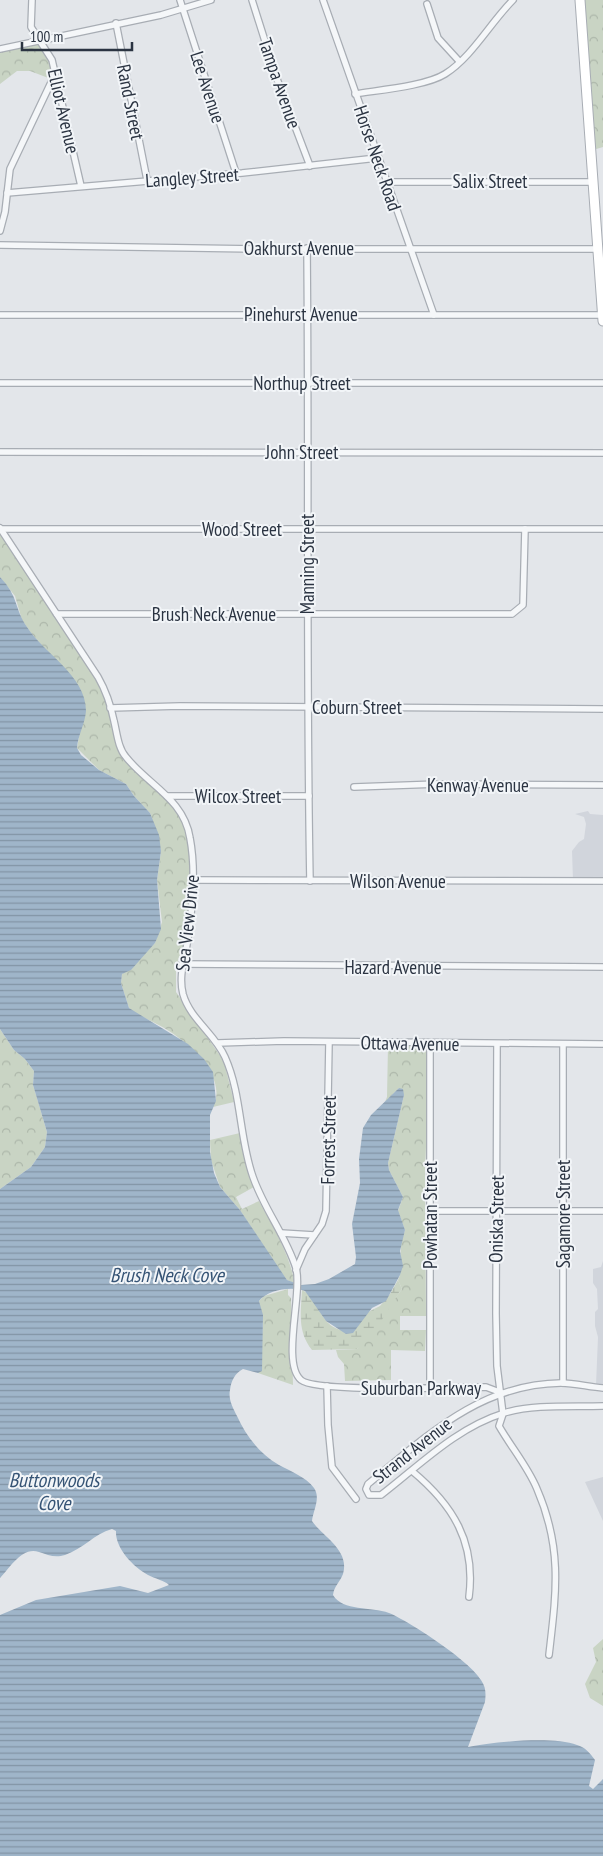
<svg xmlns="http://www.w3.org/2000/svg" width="603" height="1856" font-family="'PT Sans Narrow',sans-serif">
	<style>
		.built { fill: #d1d5dc }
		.forest { fill: url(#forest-crowns) }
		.wetland { fill: url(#wetland-marsh) }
		.water { fill: url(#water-rules) }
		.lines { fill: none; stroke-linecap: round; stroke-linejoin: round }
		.street-casing { stroke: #a8adb4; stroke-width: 8 }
		.secondary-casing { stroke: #a8adb4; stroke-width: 11 }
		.street { stroke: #f5f7f9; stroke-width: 5.5 }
		.secondary { stroke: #fff; stroke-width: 9 }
		.labels { text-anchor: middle; stroke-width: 4; stroke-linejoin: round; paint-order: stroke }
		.street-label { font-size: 19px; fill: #2b3442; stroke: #f2f5f8 }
		.water-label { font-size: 20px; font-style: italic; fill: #365475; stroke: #f2f5f8 }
	</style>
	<defs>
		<pattern id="forest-crowns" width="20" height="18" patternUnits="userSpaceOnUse" patternTransform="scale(1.25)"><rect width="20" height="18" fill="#c9d4c4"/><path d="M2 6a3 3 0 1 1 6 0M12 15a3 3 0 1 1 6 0" fill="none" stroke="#adb7aa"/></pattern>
		<pattern id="wetland-marsh" width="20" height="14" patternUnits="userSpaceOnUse" patternTransform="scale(1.25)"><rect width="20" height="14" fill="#c9d4c4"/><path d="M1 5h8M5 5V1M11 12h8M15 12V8" fill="none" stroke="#adb7aa"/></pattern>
		<pattern id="water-rules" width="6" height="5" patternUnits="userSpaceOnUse" patternTransform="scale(1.25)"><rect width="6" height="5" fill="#9fb5c9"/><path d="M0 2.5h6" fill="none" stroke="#8294a5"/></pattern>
	</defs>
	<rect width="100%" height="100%" fill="#e3e6ea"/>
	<g class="built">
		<polygon points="588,811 590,814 603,815 603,880 573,880 572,851 579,842 584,839 586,824 584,817 575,814"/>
		<polygon points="603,1261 603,1385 596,1385 598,1337 595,1326 595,1312 598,1309 597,1289 593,1283 593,1269 601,1267"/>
		<polygon points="603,1477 603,1521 585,1482"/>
	</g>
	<g class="forest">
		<polygon points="581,0 603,0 603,147 593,150"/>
		<polygon points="39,39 56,73 51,79 30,71 17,71 0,84 0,48"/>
		<path d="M0,527L103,684L124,755L168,796L189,829L193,880L186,939L176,966V992L221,1057L225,1066L234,1102L213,1107C228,1078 191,1045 169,1031C156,1022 140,1018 129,1008L121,983L122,974L155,943L162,922L157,880L161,851L150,813L134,796L126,784L99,770L77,748L85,704L79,689L31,633L22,620L15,596L0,577Z"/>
		<polygon points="0,1029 14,1050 25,1059 34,1071 33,1085 47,1132 45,1147 31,1167 0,1189"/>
		<polygon points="388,1045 429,1046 430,1048 425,1172 426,1316 400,1316 400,1330 426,1330 425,1351 391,1350 391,1380 345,1381 344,1364 338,1357 336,1350 357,1349 402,1289 398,1280 400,1275 401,1243 405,1230 398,1211 403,1197 389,1170 388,1163 404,1095 399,1088 385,1102 387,1097"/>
		<path d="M240,1133L247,1167L254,1187L236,1197L242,1209L259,1201C271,1223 292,1258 294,1283L287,1280L277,1267L240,1210L220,1187L211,1160L210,1140Z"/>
		<polygon points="288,1289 288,1295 291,1298 293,1385 258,1373 263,1324 259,1301 264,1296"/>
		<polygon points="603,1639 603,1706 590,1698 585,1684 596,1662 593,1648"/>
	</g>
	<path class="wetland" d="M398,1280L402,1289C387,1309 377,1334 357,1349L312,1350C297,1331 301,1312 302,1290C325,1301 315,1330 353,1332L366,1313L380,1306L390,1294Z"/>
	<path class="water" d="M0,577C19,597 14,608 27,627C43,653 86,675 86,711C85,724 78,735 77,748L81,755L99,770L126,784L134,796L150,813L159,835L161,851L157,880L161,929L155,943L131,970L122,974L121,983L129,1008L188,1044L204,1059L213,1072L216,1101L210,1115V1152L214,1173L220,1187L240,1210L287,1280L301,1285L315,1284L329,1279L355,1264L356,1257L352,1224L360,1183L359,1159L363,1128L371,1115L399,1088L403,1089L404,1095L388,1163L389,1170L403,1197L398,1210L405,1230L400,1251L403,1266L400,1275L386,1301L372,1308L353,1333L346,1334L326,1321L305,1291C291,1286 268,1290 259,1301L263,1315L262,1371L258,1373L243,1369C235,1373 231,1381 230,1390C228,1399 233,1408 237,1416C246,1436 259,1453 279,1465C290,1471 306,1477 314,1488C321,1498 313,1511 312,1521C323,1537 350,1550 343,1574C340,1582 334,1586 333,1595C343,1612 371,1606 389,1613C409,1621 470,1661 481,1680C486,1687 486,1694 485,1702L468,1747C493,1742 553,1736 577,1745C585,1747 590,1753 595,1760L589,1786L593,1789L603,1779V1856H0V1615L36,1600L120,1586L148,1593L169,1585C164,1580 155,1579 148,1575C133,1567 115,1548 116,1531L112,1529C94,1534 83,1549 65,1555C55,1558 48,1555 39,1552C22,1546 10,1568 0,1578V1189L31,1167L45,1147L47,1132L33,1085L34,1071L25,1059L14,1050L0,1029Z"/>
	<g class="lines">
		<defs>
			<g id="street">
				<polyline points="32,0 31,27 52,60 81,186"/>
				<polyline points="180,0 236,173"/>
				<polyline points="252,0 277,79 310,166"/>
				<polyline points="323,0 434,315"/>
				<polyline points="427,4 438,38 459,61"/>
				<polyline points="116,23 147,180"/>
				<polyline points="0,49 161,15 211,0"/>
				<path d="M355,94C379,90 426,86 445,74C472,57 490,23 513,0"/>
				<polyline points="386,182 593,182"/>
				<polyline points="7,193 242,173 377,158"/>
				<polyline points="0,231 5,212 10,169 56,72"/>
				<polyline points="0,245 261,249 598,249"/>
				<path d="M307,248C309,459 306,670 310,881"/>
				<polyline points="0,315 603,315"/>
				<polyline points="0,383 603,383"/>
				<polyline points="0,452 603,453"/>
				<path d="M0,528L98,677C106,691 111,706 114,721C117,733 118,748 126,757C148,785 184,799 190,838C196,870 193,905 188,937C186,957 178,974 183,994C190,1019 215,1034 225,1057C242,1095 239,1138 253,1177C264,1209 286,1236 296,1268C303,1292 281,1363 301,1380C316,1393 457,1387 486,1387L502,1393"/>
				<polyline points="1,529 603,529"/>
				<polyline points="57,614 512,614 523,605 525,529"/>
				<polyline points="110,708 180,706 603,709"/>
				<polyline points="354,787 438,784 603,785"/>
				<polyline points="167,796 309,796"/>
				<polyline points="193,880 603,881"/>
				<polyline points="182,964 603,967"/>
				<polyline points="218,1043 284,1041 603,1044"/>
				<polyline points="430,1044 430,1386"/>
				<path d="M497,1044L496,1314L497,1366L503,1414L499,1426C511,1447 528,1467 537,1489C563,1549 556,1594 549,1655"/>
				<polyline points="431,1211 603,1211"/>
				<polyline points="281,1233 314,1235"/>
				<polyline points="296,1270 305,1249 322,1224 326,1211 329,1042"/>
				<polyline points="563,1383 563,1045"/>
				<polyline points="327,1386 328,1425 332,1467 356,1499"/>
				<path d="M603,1388C589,1387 575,1383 561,1383C480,1384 427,1436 368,1484L366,1489L369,1495H381C420,1465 456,1428 504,1413C535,1404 571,1407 603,1406"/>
				<path d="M412,1471C453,1505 476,1542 469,1597"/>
			</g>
			<polyline id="secondary" points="580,0 603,321"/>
		</defs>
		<use href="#street" class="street-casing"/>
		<use href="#secondary" class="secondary-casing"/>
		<use href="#street" class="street"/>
		<use href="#secondary" class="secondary"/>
	</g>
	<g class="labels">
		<g class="street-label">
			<text transform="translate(280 83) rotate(71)" y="7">Tampa Avenue</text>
			<text transform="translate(208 87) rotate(72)" y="7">Lee Avenue</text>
			<text transform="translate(131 102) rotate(79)" y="7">Rand Street</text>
			<text transform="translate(64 111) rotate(77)" y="7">Elliot Avenue</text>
			<text transform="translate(378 158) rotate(71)" y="7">Horse Neck Road</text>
			<text transform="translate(192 177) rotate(-4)" y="7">Langley Street</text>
			<text x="490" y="188">Salix Street</text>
			<text x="299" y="255">Oakhurst Avenue</text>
			<text x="301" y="321">Pinehurst Avenue</text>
			<text x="302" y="390">Northup Street</text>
			<text x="302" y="459">John Street</text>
			<text x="242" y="536">Wood Street</text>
			<text transform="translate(307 564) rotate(-90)" y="7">Manning Street</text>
			<text x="214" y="621">Brush Neck Avenue</text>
			<text x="357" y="714">Coburn Street</text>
			<text x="478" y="792">Kenway Avenue</text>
			<text x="238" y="803">Wilcox Street</text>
			<text x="398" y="888">Wilson Avenue</text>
			<text transform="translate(187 923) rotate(-84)" y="7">Sea View Drive</text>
			<text x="393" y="974">Hazard Avenue</text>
			<text transform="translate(410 1043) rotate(1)" y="7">Ottawa Avenue</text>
			<text transform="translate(328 1140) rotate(-89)" y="7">Forrest Street</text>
			<text transform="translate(563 1214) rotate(-90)" y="7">Sagamore Street</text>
			<text transform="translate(430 1215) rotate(-90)" y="7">Powhatan Street</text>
			<text transform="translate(496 1219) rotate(-89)" y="7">Oniska Street</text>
			<text x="421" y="1395">Suburban Parkway</text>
			<text transform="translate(412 1450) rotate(-38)" y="7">Strand Avenue</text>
		</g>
		<g class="water-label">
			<text x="167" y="1282">Brush Neck Cove</text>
			<text x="54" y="1487">Buttonwoods<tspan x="54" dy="23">Cove</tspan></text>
		</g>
	</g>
	<path d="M22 42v8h110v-8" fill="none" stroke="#2b3442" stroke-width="2.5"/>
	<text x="30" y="42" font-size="15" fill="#2b3442" stroke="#f2f5f8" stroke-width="4" paint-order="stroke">100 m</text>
</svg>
